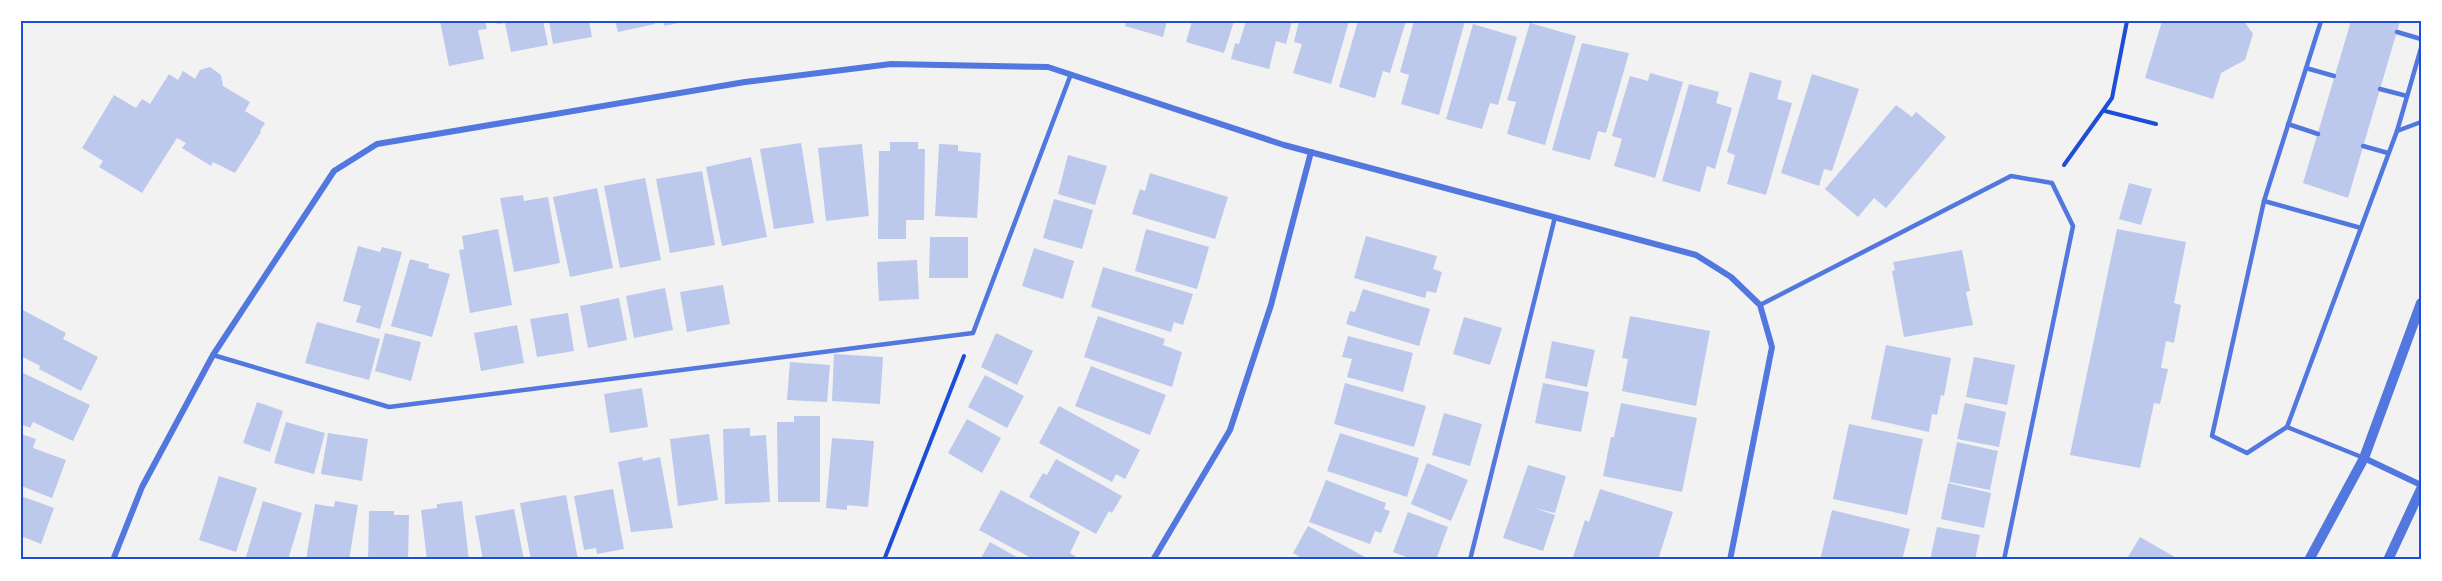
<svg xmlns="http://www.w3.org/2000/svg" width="2442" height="581" font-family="'Noto Sans',sans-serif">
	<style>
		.building { fill: #bdc9ec }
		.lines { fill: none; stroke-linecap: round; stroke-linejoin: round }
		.path { stroke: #1d4ed8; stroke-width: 4 }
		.service { stroke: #5277de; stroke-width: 4.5 }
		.minor { stroke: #5277de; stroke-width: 6 }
		.tertiary { stroke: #5277de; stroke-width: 10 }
		.neatline { fill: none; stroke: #1d4ed8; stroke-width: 2 }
	</style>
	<rect width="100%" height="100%" fill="#f2f2f2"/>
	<g class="building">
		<polygon points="440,21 485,21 487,29 478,30 484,59 449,66"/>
		<polygon points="496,21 543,21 548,45 511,52 505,23 497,24"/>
		<polygon points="549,21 589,21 592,37 553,44"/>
		<polygon points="615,21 655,21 655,24 618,32"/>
		<polygon points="663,21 683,21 683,22 664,26"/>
		<polygon points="1126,21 1167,21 1163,37 1125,26"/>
		<polygon points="1192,21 1234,21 1224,53 1186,42"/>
		<polygon points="1246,21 1292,21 1286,44 1276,41 1269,69 1231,59 1235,43 1239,44"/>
		<polygon points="1299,21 1349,21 1331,84 1293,73 1302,44 1294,42"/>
		<polygon points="1358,21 1406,21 1390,73 1383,71 1375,98 1339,87"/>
		<polygon points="1414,21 1465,21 1439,115 1401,104 1409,75 1400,72"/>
		<polygon points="2162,21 2244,21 2253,34 2245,60 2221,73 2213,99 2145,78"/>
		<polygon points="2351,21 2400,21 2348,198 2303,183"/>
		<polygon points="1530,23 1576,36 1545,145 1507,134 1516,102 1507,100"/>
		<polygon points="1473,24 1517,37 1498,105 1490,103 1482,129 1446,119"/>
		<polygon points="1582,43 1629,53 1606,133 1598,131 1590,160 1552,150"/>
		<polygon points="210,67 221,75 223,86 250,102 245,111 265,123 260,131 261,132 235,173 213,162 211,166 182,148 186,143 177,138 142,193 99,167 103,161 82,148 114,95 136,108 142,99 150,104 169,74 178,80 183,71 195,79 200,70"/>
		<polygon points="1750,72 1782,81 1777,99 1792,103 1766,195 1727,184 1735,155 1727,152"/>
		<polygon points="1650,73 1683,82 1655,178 1614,166 1622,139 1612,136 1630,76 1648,81"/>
		<polygon points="1812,74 1859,89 1832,171 1824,169 1819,186 1781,173"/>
		<polygon points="1689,84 1719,92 1716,103 1732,108 1715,169 1707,166 1700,192 1662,181"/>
		<polygon points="1896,105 1912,117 1916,112 1946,137 1886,208 1874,198 1858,217 1825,189"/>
		<polygon points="890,142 918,142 918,149 925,149 924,220 906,220 906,239 878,239 879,151 890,151"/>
		<polygon points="801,143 814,223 774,229 760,149"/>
		<polygon points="862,144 869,216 826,221 818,148"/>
		<polygon points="939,144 958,145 958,151 981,153 977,218 935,216"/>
		<polygon points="1068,155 1107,166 1095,205 1058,194"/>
		<polygon points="751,157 767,237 722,246 706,167"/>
		<polygon points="702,171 715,245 670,253 656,179"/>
		<polygon points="1150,173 1228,197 1215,239 1132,214 1140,189 1145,191"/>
		<polygon points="645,178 661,260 620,268 604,186"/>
		<polygon points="2129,183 2152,189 2141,225 2119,219"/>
		<polygon points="597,188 613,268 570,277 553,197"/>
		<polygon points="523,195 524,201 548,197 560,263 514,272 500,198"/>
		<polygon points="1054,199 1093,210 1082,249 1043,238"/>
		<polygon points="498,229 512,305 470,313 459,250 464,249 462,236"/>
		<polygon points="1146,229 1209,247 1197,289 1135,271"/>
		<polygon points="2117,229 2186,242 2174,303 2181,305 2174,343 2166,341 2161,368 2168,369 2160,404 2154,403 2140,468 2070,455"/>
		<polygon points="1366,236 1437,256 1433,269 1442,272 1436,293 1427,291 1425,298 1354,278"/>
		<polygon points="930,237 968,237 968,278 929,278"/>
		<polygon points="358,246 380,252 382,247 402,252 380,329 356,322 361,306 343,301"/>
		<polygon points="1034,248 1074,261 1063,299 1022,286"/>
		<polygon points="1962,250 1970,291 1966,292 1973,325 1904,337 1892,271 1895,270 1893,262"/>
		<polygon points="410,259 429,264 428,268 450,274 432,337 391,326"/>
		<polygon points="917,260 919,299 879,301 877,262"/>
		<polygon points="1103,267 1193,294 1183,325 1174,322 1171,332 1091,307"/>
		<polygon points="723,285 730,324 687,332 680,292"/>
		<polygon points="665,288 673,330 634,338 626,296"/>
		<polygon points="1363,289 1430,309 1419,346 1346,324 1350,311 1355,312"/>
		<polygon points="619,298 627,340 588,348 580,306"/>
		<polygon points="21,309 66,333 63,339 98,357 81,391 39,369 40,366 21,356"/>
		<polygon points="568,313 574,351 537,357 530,319"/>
		<polygon points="1098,316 1165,339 1163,345 1182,352 1172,387 1084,357"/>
		<polygon points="1630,316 1710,331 1696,406 1622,391 1628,359 1622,358"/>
		<polygon points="1464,317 1502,328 1490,365 1453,354"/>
		<polygon points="317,322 380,339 369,380 305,363"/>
		<polygon points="517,325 524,363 481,371 474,333"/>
		<polygon points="385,333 421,342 411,381 375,371"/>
		<polygon points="996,333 1033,351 1017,385 981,367"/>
		<polygon points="1348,336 1413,353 1403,392 1347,377 1352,359 1342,357"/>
		<polygon points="1552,341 1595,350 1587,387 1545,378"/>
		<polygon points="1886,345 1951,358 1944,396 1941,395 1937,415 1932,414 1929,432 1871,419"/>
		<polygon points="834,354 883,357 880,404 832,401"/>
		<polygon points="1974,357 2015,365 2007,405 1966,397"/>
		<polygon points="790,362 830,365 827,402 787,400"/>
		<polygon points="1091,366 1166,395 1150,435 1075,406"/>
		<polygon points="21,372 90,405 73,441 33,422 30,428 21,424"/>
		<polygon points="985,375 1024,396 1007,428 968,407"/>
		<polygon points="1345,383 1426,406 1414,447 1334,424"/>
		<polygon points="1543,383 1589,392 1581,432 1535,423"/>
		<polygon points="642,388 648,427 610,433 604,394"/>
		<polygon points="257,402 283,411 270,452 243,443"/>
		<polygon points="1621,403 1697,418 1682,492 1603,476 1611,437 1614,437"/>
		<polygon points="1965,403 2006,412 1999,447 1957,439"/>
		<polygon points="1059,406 1140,450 1125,479 1116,474 1112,482 1039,443"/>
		<polygon points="1444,413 1482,424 1470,466 1432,455"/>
		<polygon points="794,416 820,416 820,502 778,502 777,422 794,422"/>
		<polygon points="967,419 1001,438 982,473 948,453"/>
		<polygon points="286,422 325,433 314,474 274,463"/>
		<polygon points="1849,424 1923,439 1907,515 1833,499"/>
		<polygon points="750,428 750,436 766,435 770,502 725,504 723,429"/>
		<polygon points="328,433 368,439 362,481 321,474"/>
		<polygon points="1340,433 1419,458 1407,497 1327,471"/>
		<polygon points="21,434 36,439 33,448 66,460 52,498 21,486"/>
		<polygon points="709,434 718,500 678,506 670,439"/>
		<polygon points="832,438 874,441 868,507 847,505 847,510 826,508"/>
		<polygon points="1957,442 1998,451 1990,490 1949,482"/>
		<polygon points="642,457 643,461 660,457 673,528 631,532 618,462"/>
		<polygon points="1056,459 1122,496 1112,513 1109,511 1096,534 1029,497 1043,473 1047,475"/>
		<polygon points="1427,463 1468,480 1451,521 1411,504"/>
		<polygon points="1528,465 1566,476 1555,513 1534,508 1555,515 1543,551 1503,538"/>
		<polygon points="219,476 257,488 236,552 199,540"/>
		<polygon points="1326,480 1386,503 1384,509 1390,511 1381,533 1375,531 1370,544 1309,522"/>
		<polygon points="1948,483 1991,493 1984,528 1941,519"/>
		<polygon points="613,489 624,549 597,554 596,548 584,550 574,496"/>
		<polygon points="1600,489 1673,512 1658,560 1572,560 1585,520 1589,522"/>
		<polygon points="1001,490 1080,532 1070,553 1078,558 1077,560 1035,560 979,530"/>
		<polygon points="566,495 578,560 531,560 520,503"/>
		<polygon points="21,496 54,508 41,544 21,536"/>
		<polygon points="263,501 302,513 288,560 245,560"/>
		<polygon points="335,501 358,505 349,560 306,560 315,504 334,507"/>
		<polygon points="462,501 469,560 427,560 421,510 437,508 437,504"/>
		<polygon points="514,509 524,560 483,560 475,516"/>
		<polygon points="1832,510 1910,529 1902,560 1820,560"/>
		<polygon points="369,511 394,511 394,515 409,515 408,560 368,560"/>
		<polygon points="1408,512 1448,527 1436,560 1414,560 1393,552"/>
		<polygon points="1308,526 1365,557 1363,560 1298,560 1300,557 1293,553"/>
		<polygon points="1937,527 1980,535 1975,560 1930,560"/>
		<polygon points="2140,537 2180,560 2130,560 2128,557"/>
		<polygon points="990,542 1022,560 980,560"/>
	</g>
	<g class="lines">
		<g class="path">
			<polyline points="2105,111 2156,124"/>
			<polyline points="2064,165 2112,98 2127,21"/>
			<polyline points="884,560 964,356"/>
		</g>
		<g class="service">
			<polyline points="2397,32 2421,39"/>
			<polyline points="2306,68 2334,76"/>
			<polyline points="2380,89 2407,96"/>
			<polyline points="2288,124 2318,134"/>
			<polyline points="2397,131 2421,122"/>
			<polyline points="2363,146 2388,153"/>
			<polyline points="2264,201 2361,228"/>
			<polyline points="1760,305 2011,176 2052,183 2073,226 2004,560"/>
			<polyline points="213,355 389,407 973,333 1071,74"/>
			<polyline points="2287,427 2247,453 2212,436 2264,201 2321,21"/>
			<polyline points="2364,458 2287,427 2397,131 2421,48"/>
			<polyline points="1470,560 1555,217"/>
		</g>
		<g class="minor">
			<polyline points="2364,458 2421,485"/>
			<polyline points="113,560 142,487 213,355 334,171 377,144 745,82 891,64 1048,67 1284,145 1696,255 1731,277 1760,305 1772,347 1730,560"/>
			<polyline points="1153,560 1230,430 1271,305 1311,152"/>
		</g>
		<g class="tertiary">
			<polyline points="2309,560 2364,458 2421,303"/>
			<polyline points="2388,560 2421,489"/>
		</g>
	</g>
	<rect width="2442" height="581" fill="none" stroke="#ffffff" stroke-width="45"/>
	<rect x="22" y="22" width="2398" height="536" class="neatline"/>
</svg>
